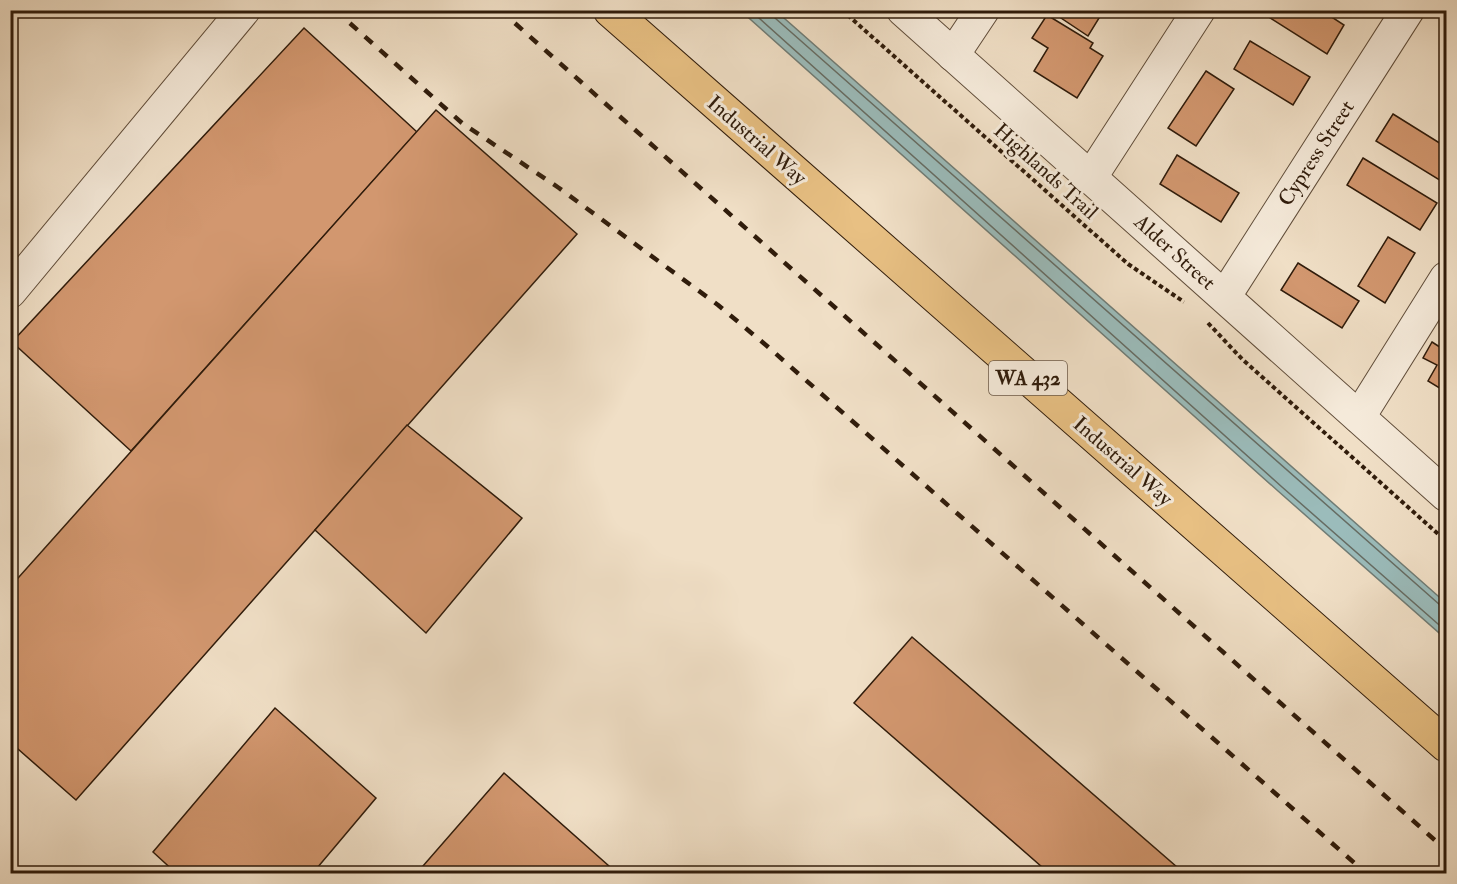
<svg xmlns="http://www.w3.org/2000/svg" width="1457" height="884" font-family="'IM FELL Double Pica',serif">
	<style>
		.water { fill: #9bbcbb; stroke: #707c75; stroke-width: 1.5 }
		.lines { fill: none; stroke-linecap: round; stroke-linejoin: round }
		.shore { stroke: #666c63; stroke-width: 1.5 }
		.building { fill: #d2976f; stroke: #301c0b; stroke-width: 1.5 }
		.minor-casing { stroke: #604d3a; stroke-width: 34 }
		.major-casing { stroke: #301c0b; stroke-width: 35 }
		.path { stroke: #301c0b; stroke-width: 4; stroke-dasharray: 4.5 3; stroke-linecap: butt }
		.minor { stroke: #f5eada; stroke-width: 32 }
		.major { stroke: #e8c083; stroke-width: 33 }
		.rail { stroke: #301c0b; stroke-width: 4.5; stroke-dasharray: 10 10; stroke-linecap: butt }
		.labels { text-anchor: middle; stroke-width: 6; stroke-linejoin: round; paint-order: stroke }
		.shield { fill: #f5eada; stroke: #6b5a49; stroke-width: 1.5 }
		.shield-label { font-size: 20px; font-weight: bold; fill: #301c0b }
		.street-label { font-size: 21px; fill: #301c0b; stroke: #f5eada }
	</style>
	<rect width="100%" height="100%" fill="#f0dfc6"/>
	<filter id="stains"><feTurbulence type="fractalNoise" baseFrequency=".00333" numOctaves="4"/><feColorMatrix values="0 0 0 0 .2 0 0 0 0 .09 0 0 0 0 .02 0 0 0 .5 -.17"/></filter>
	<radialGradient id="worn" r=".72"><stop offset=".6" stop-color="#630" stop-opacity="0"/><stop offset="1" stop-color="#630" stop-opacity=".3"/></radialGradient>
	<polygon class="water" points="741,11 776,11 1446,603 1446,639 1278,491"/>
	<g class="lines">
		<g class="shore">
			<polyline points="750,10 1282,487 1446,631"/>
			<polyline points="773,10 775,18 1440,605 1446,607"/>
		</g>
	</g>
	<g class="building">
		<polygon points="1049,10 1104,10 1088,36"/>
		<polygon points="1270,10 1321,10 1344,25 1327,54 1267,16"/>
		<polygon points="1047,15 1093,43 1090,48 1103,56 1077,98 1034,71 1048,48 1032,38"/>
		<polygon points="304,28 417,132 131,451 12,342"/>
		<polygon points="1250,41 1310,77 1293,105 1234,69"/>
		<polygon points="1206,71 1234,89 1196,146 1168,128"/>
		<polygon points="436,110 577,234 76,800 10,742 10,587"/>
		<polygon points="1393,114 1446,147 1446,184 1376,141"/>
		<polygon points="1177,155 1239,193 1221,222 1160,184"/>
		<polygon points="1363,158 1437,203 1420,230 1347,185"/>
		<polygon points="1388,237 1415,253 1385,303 1358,286"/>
		<polygon points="1298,263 1359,301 1342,328 1281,290"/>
		<polygon points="1432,342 1446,351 1446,392 1428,381 1437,365 1423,358"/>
		<polygon points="407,425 522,518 426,633 315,530"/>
		<polygon points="912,637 1185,874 1050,874 854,703"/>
		<polygon points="275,708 376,798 312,874 177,874 153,852"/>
		<polygon points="504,773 618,874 416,874"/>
	</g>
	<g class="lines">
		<defs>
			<g id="minor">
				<polyline points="903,10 1446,495"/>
				<polyline points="953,55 983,10"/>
				<polyline points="1091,177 1199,10"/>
				<polyline points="10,292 244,10"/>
				<polyline points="1225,296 1408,10"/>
				<polyline points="1359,417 1446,278"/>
			</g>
			<polyline id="major" points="610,10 1446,745"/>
		</defs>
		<use href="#minor" class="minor-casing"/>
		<use href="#major" class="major-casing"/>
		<g class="path">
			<polyline points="842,10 1128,264 1184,302"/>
			<polyline points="1208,323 1242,359 1446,541"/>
		</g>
		<use href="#minor" class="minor"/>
		<use href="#major" class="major"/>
		<g class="rail">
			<polyline points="335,10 462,123 559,188 718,305 767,346 1367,874"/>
			<polyline points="500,10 1446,850"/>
		</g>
	</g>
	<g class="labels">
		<rect class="shield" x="989" y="361" width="78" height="34" rx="4.5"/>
		<g class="shield-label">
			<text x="1028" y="385">WA 432</text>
		</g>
		<g class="street-label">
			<text transform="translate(757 140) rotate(41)" y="7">Industrial Way</text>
			<text transform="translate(1316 153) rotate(-57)" y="7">Cypress Street</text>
			<text transform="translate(1046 171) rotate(42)" y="7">Highlands Trail</text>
			<text transform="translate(1175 252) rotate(42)" y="7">Alder Street</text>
			<text transform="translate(1123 461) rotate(41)" y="7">Industrial Way</text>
		</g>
	</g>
	<rect width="1457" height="884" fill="none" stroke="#f0dfc6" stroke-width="36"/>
	<rect x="12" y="12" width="1433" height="860" fill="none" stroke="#301c0b" stroke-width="3"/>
	<rect x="18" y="18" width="1421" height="848" fill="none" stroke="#301c0b" stroke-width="1.5"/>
	<rect width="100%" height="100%" filter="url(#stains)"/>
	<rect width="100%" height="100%" fill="url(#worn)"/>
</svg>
